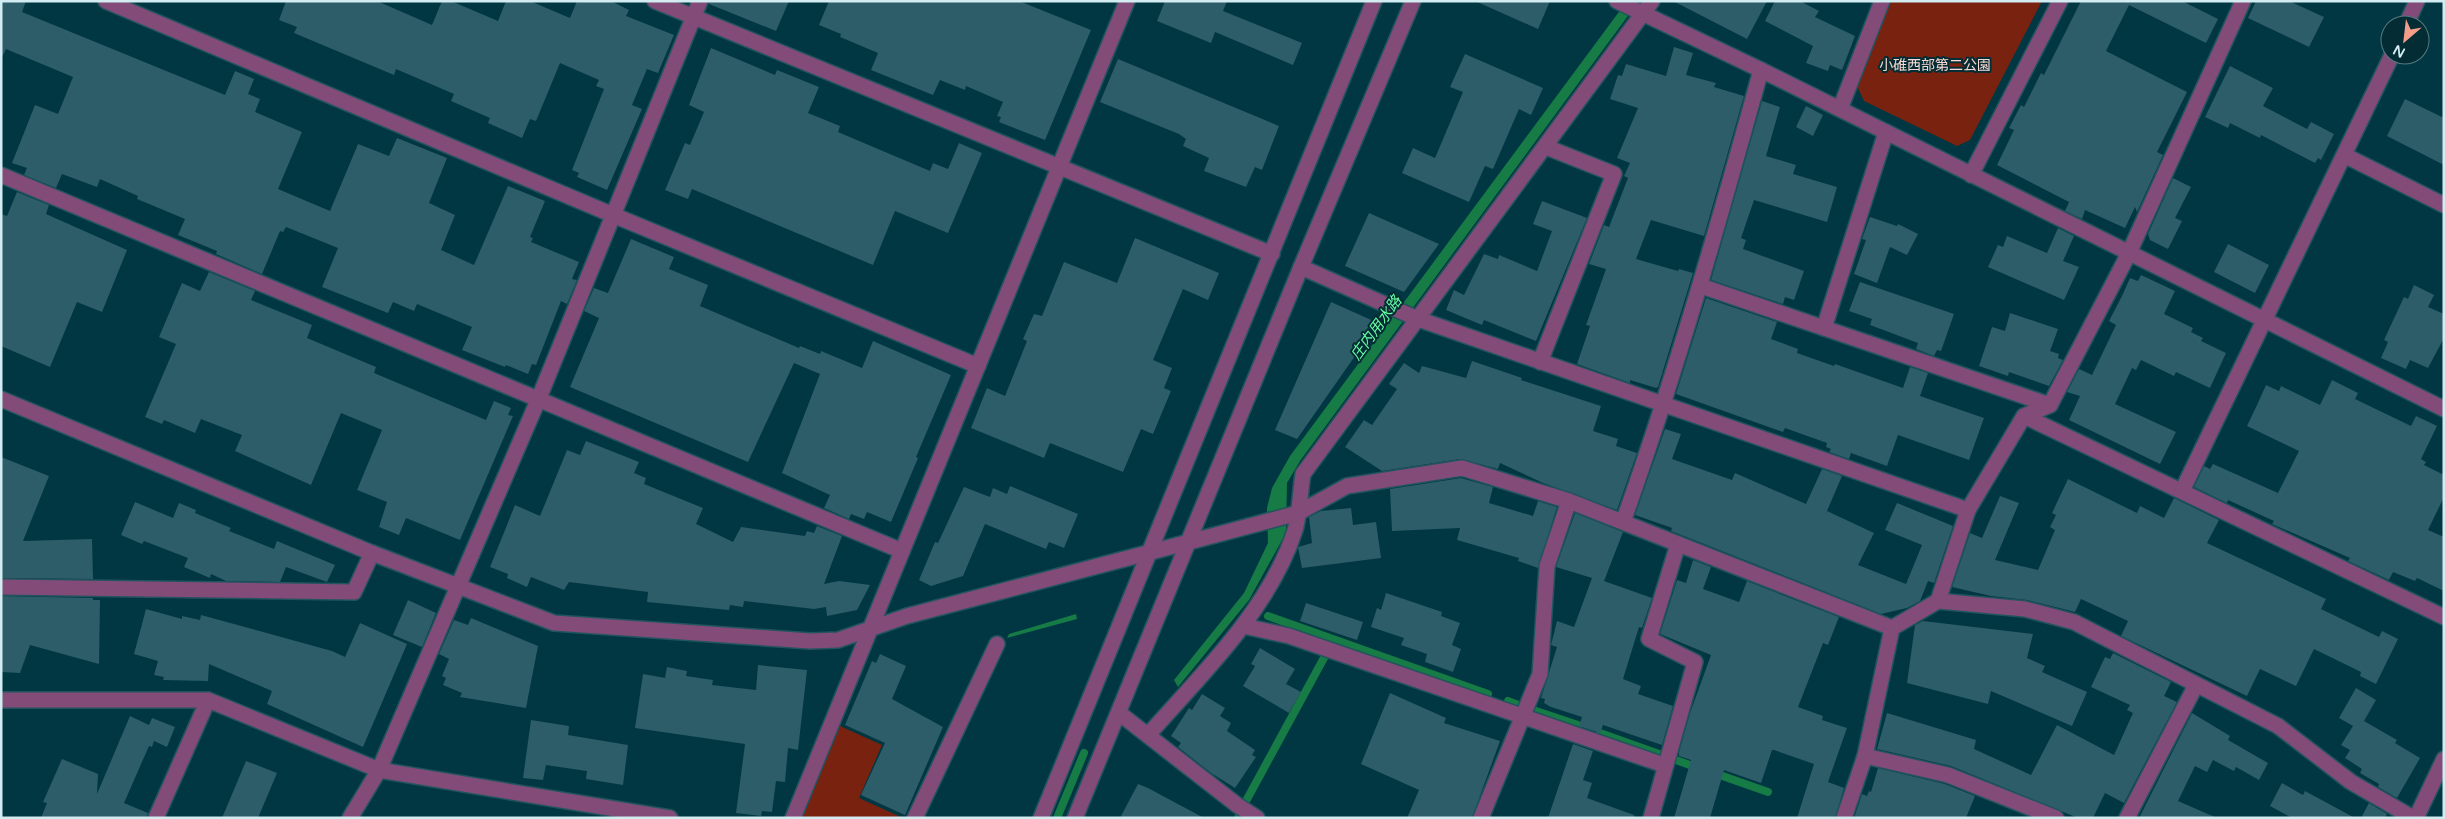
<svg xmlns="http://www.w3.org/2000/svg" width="2445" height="819" font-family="'Varela Round','Noto Sans JP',sans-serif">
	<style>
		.green { fill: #79220f }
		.water { fill: #167b45 }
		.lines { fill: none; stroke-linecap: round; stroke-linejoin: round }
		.stream { stroke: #167b45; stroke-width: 8 }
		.building { fill: #2c5d68 }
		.service-casing { stroke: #22545e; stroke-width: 18 }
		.minor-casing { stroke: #22545e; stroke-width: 18 }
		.tertiary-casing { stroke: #22545e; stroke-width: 18 }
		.service { stroke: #824b78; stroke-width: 15 }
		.minor { stroke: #824b78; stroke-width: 15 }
		.tertiary { stroke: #824b78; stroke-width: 15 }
		.labels { text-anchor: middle; stroke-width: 4; stroke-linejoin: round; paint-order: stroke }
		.park-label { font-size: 14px; fill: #f9dad2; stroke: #042c34 }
		.water-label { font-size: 15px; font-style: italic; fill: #66ffa3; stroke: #042c34 }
	</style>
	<rect width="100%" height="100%" fill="#003742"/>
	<g class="green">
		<polygon points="1891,1 2042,1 1970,140 1957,146 1864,101 1857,86"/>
		<polygon points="840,726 882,745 859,798 903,818 802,818"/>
	</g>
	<g class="water">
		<polygon points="1627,1 1639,1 1300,461 1287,483 1286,533 1249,600 1178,687 1174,680 1244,593 1268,543 1267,508 1272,488 1290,456"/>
		<polygon points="1076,614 1077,619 1007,638 1009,634"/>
	</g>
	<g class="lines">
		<g class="stream">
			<polyline points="1268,616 1488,694"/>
			<polyline points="1508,701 1521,706"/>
			<polyline points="1533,710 1578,725"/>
			<polyline points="1600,733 1659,754"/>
			<polyline points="1676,760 1698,768"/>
			<polyline points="1714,773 1768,792"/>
			<polyline points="1246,801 1325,656"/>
			<polyline points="1057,818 1084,753"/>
			<polyline points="1238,818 1239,816"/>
		</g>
	</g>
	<g class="building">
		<polygon points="1,1 26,1 22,12 225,95 235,71 254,79 248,94 260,99 255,112 302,132 278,189 330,211 358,144 389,156 397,138 447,158 429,203 455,215 441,250 474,265 508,186 545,201 530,237 533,238 531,242 579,262 572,279 577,280 567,304 561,301 536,365 532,364 528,374 506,365 505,367 462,350 472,327 417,304 414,311 393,302 388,313 322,287 338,248 286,227 283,232 280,231 262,274 216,254 217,251 178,235 185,219 137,199 138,196 100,179 97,187 62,174 56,188 24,175 27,168 12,163 35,105 58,114 73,77 6,49 1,59"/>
		<polygon points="286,1 377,1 432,25 442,1 451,1 498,21 506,1 530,1 570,18 577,1 611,1 629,10 626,16 674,35 658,73 647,69 632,105 642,109 607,190 577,177 579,173 572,170 604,89 596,86 599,80 560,63 536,121 530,119 522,138 488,123 490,118 451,101 454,94 396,69 394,75 294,33 297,27 279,20"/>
		<polygon points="709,1 789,1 776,31 709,4"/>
		<polygon points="829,1 1019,1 1091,30 1045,140 999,122 1001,117 997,116 1003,102 966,86 965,90 940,80 933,95 871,70 878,53 840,37 841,34 819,25"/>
		<polygon points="1165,1 1227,1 1223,11 1302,43 1293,65 1215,32 1211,43 1157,21"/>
		<polygon points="1475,1 1550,1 1538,29"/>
		<polygon points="1673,1 1767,1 1747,39"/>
		<polygon points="1775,1 1800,1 1819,11 1815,17 1855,36 1842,70 1830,65 1828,71 1806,63 1813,46 1765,21"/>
		<polygon points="2081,1 2182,1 2218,19 2206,43 2129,5 2106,51 2187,92 2157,152 2163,155 2137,212 2135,207 2125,228 2085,210 2082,219 2065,211 2069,202 2067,201 1997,165 2014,130 2009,128 2021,105 2024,107 2041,73 2044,75"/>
		<polygon points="2256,1 2289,1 2324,17 2309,47 2248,18"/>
		<polygon points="1674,47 1693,53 1686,75 1716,83 1714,87 1744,96 1704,236 1651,220 1636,259 1678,271 1679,269 1693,273 1658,387 1656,388 1630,380 1630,383 1577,364 1590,326 1586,325 1606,269 1589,264 1604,225 1609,227 1628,178 1624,176 1630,163 1617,158 1638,108 1610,99 1618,75 1622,76 1626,64 1666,76"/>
		<polygon points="711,48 775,75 777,70 819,87 808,113 840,126 838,132 930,171 933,163 948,169 959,143 982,153 948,233 895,211 873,265 692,189 688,199 665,190 685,143 690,145 704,112 689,105"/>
		<polygon points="1465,54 1543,88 1531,115 1519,109 1493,169 1485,166 1469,202 1402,173 1413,148 1435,158 1463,92 1450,87"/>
		<polygon points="1118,59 1279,126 1262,170 1255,167 1246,187 1204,171 1209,158 1183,146 1186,139 1179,134 1100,102"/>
		<polygon points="2230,66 2273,88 2263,106 2307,129 2311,122 2334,134 2321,160 2318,158 2315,163 2261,135 2260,138 2230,123 2228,128 2205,117"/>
		<polygon points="2405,99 2444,118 2444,165 2387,136"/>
		<polygon points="1762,101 1780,107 1766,156 1796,165 1793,174 1837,187 1827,222 1754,200 1741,238 1746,240 1743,249 1804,271 1794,300 1785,297 1783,304 1711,280"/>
		<polygon points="1806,106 1823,115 1813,136 1796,127"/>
		<polygon points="2173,178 2191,187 2175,218 2182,221 2168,249 2150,240 2148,234"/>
		<polygon points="17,192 49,205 46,214 127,250 102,312 77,302 50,367 1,346 1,214 7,216"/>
		<polygon points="1542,201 1587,218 1536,341 1484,320 1482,325 1446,310 1454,290 1464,295 1484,254 1498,259 1499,255 1537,271 1552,231 1533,224"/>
		<polygon points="1369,213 1439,244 1404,292 1345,266"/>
		<polygon points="1870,217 1897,226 1898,224 1918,234 1907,255 1890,247 1877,283 1854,274 1866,240 1862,239"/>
		<polygon points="2058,228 2074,236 2063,261 2079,267 2064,300 1988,267 1998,245 2003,247 2007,236 2047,253"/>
		<polygon points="1135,238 1219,273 1208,300 1183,289 1153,360 1172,368 1164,388 1171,391 1153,434 1141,429 1123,472 1050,443 1044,458 971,428 987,388 1005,396 1027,341 1023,339 1034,314 1042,316 1064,262 1117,283"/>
		<polygon points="631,239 674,257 669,269 708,285 700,306 799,348 800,346 820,354 821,351 862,368 873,341 951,375 916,457 918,458 891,522 867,512 864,519 851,514 849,519 824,508 830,495 782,473 820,374 794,363 748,462 570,387 599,318 584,311 594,288 608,293"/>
		<polygon points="2228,244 2269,265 2255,293 2214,272"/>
		<polygon points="209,272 255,291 251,300 312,325 307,338 376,367 374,373 486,420 494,401 511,408 508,415 513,416 460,540 406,518 399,535 379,527 387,502 357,490 382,430 341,413 311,485 235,451 242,435 201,419 195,433 164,420 162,424 145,417 176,344 159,337 182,283 200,291"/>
		<polygon points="2141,275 2175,291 2164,314 2193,328 2191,332 2203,338 2201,341 2226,353 2210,388 2176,372 2174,376 2141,360 2136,370 2132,368 2115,404 2176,432 2160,464 2069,420 2080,396 2067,392 2079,369 2092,375 2116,325 2109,321 2122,296 2130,278 2138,281"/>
		<polygon points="1860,282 1954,314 1941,351 1937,350 1934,356 1916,349 1918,343 1870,325 1872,319 1849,311"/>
		<polygon points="2414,285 2434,295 2428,307 2444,314 2444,338 2428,368 2410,360 2406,369 2381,358 2388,342 2384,340 2404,297 2408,299"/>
		<polygon points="1706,298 1777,322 1771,339 1798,349 1797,353 1834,366 1835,364 1903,388 1910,367 1928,373 1920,396 1984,418 1969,460 1898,435 1887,466 1851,453 1849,459 1829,452 1831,449 1826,447 1827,443 1785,428 1783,432 1676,394"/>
		<polygon points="1331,302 1378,323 1297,439 1275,430"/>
		<polygon points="2010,313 2058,329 2050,351 2059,354 2058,358 2063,360 2049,386 2009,372 2008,376 1979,366 1992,327 2005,331"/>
		<polygon points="1472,361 1522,378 1521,380 1601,406 1593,431 1618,439 1616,446 1637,453 1617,510 1543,483 1500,463 1498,469 1461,459 1382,471 1345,447 1364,420 1372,425 1397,389 1389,384 1404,363 1419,373 1422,366 1466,378"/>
		<polygon points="2332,380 2358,393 2355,399 2411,426 2416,416 2437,426 2421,459 2426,462 2424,465 2444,475 2444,497 2428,530 2444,537 2444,591 2417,578 2415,581 2393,572 2389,580 2348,561 2350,558 2272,524 2274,521 2228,500 2227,503 2194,487 2204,466 2210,469 2213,464 2278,493 2299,451 2247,426 2257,405 2266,385 2279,391 2281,386 2320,405"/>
		<polygon points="1665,429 1681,434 1672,459 1732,480 1735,473 1806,504 1822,469 1842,476 1827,511 1874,533 1858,565 1906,584 1922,545 1885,530 1897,503 1953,526 1934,583 1928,581 1920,601 1907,608 1881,614 1671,531 1672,528 1635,515"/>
		<polygon points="586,441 639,462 634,473 646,478 644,484 703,508 696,524 733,542 741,527 805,536 807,531 814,533 817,526 842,536 824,584 839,581 870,585 857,610 827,616 826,607 814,609 744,601 743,607 730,605 729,610 647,602 648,592 569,582 564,590 531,577 527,587 507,578 508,574 490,567 515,505 540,516 567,450 580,455"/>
		<polygon points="1,457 49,476 23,541 92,539 93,579 1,578"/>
		<polygon points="1461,478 1493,487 1489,503 1533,516 1538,501 1557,507 1538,568 1518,561 1519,558 1457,540 1460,528 1392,531 1390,489"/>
		<polygon points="2068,479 2137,513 2140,506 2164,518 2174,498 2219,520 2207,543 2326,599 2321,609 2379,637 2382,631 2398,639 2376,684 2360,676 2361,672 2314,649 2296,686 2260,669 2247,696 2121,636 2128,621 2081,599 2075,612 2027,600 1991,596 1952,587 1970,533 1982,538 2000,496 2019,503 1995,560 2038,570 2055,530 2050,527 2056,515 2052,513"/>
		<polygon points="1010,486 1078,514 1064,548 1049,542 1046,549 985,524 963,576 931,586 919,580 935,542 938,543 964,487 990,497 993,488 1007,494"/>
		<polygon points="135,502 173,518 179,503 196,510 195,513 231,528 229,531 274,549 277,541 335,565 327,582 286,567 280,582 226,581 211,574 210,578 184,567 188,558 144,541 142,544 121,535"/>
		<polygon points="1351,508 1353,525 1376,522 1381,558 1302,568 1298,547 1312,543 1309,517 1321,511"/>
		<polygon points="1575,513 1623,532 1604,581 1652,598 1642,628 1639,627 1623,679 1641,686 1638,694 1673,706 1662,745 1603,725 1600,733 1579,726 1582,717 1551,707 1544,703 1545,699 1541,698 1557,647 1551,645 1557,621 1574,627 1592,578 1556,567"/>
		<polygon points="1693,560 1711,567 1703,589 1739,602 1747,581 1839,617 1828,645 1823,643 1798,707 1823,716 1822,720 1847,728 1828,782 1844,788 1835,818 1797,818 1814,764 1774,750 1772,750 1761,783 1724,770 1710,818 1674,818 1691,760 1679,756 1679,752 1690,713 1711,655 1660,634 1677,580 1686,583"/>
		<polygon points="1386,593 1442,612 1441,616 1460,623 1452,645 1461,649 1453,672 1425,662 1427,654 1401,645 1404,638 1371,627 1377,608 1381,610"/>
		<polygon points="1,596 93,598 93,600 100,600 99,664 30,645 20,673 1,672"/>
		<polygon points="408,600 436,613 422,647 393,635"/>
		<polygon points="1306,603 1363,622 1357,640 1300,621"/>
		<polygon points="146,609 182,619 182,616 200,620 201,615 332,651 345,657 360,623 407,644 363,747 267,704 272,691 209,664 208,681 163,680 164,677 154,675 158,661 134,654"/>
		<polygon points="471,618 538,646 526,708 460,697 462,693 443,685 446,678 442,676 449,659 439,654 454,620 468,625"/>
		<polygon points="1923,621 2033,634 2027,658 2045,666 2042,672 2087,692 2072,726 1991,691 1988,704 1907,683 1915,625"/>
		<polygon points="1260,648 1295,669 1286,684 1301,692 1289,713 1243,686 1255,666 1251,664"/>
		<polygon points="2113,653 2171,682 2164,696 2177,702 2124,803 2105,793 2093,818 2078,818 1951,766 1877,749 1887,713 1976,740 1974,749 2031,775 2057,725 2114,755 2133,713 2127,710 2130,705 2091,687 2105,657 2110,659"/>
		<polygon points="880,654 906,666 892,699 943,727 905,815 861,795 885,743 845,725 872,661 876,663"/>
		<polygon points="758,665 807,670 798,750 788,748 785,782 776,781 772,812 762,811 761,816 736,813 745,744 635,728 643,674 665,678 667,667 687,671 686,676 713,680 712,685 756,690"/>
		<polygon points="2356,688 2376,700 2364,721 2397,740 2395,743 2420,758 2397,798 2378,787 2379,784 2360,773 2362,769 2345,758 2350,750 2341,745 2353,726 2339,718"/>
		<polygon points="1390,693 1446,718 1444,723 1500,741 1472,818 1407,818 1419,790 1361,764"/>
		<polygon points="1202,694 1225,708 1220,716 1231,723 1227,731 1255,750 1252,755 1256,757 1235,788 1211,773 1178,747 1181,743 1171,736 1189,708 1192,710"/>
		<polygon points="2192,713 2230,736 2228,740 2268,763 2259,780 2236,767 2234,771 2213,760 2207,772 2195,766 2178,801 2217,818 2139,818"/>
		<polygon points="130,716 149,725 152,718 175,727 167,747 154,741 152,747 149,746 124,803 148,813 147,818 41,818 47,803 43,802 62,759 98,774 97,794"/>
		<polygon points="531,720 569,726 568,735 628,745 623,785 586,779 587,771 546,765 543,780 523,778"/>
		<polygon points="1573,744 1593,751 1583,780 1592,783 1587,798 1634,815 1634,818 1548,818"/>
		<polygon points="246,761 277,773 258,818 222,818"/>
		<polygon points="1878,768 1945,784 1975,796 1966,818 1854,818 1862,794 1867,796 1869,791 1871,792"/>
		<polygon points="2282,783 2301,794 2303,795 2305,791 2355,818 2292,818 2270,806"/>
		<polygon points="1138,784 1148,788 1204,818 1120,818"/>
		<polygon points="2369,803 2387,814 2385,818 2361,818"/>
	</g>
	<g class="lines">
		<defs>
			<g id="service">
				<polyline points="1701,286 1824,328"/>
				<path d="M1623,522C1676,373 1719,222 1761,70"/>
				<polyline points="915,818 997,644"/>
			</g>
			<g id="minor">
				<polyline points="106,1 613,215 978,366"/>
				<polyline points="655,1 1272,254"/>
				<polyline points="1617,1 1761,70 2444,409"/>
				<polyline points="2406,25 2417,1"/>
				<polyline points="1840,109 1882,1"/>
				<polyline points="1886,132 1824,328 2050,405"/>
				<polyline points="2344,155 2444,205"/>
				<polyline points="1,175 902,551"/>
				<polyline points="1971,175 2060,1"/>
				<polyline points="1301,267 1418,319 1968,510"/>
				<polyline points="1540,362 1614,174 1546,147"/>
				<polyline points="2024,416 2444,617"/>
				<polyline points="2182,491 2392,55"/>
				<polyline points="1189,542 1298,513 1347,486 1462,468 1569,501 1892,628 1938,601 2025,609 2074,622 2278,726 2351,782 2413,818"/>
				<polyline points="1,587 354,592 372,553"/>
				<polyline points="1938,601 1968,510 2024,416 2050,405 2129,253 2243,1"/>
				<polyline points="1244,626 1289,636 1664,765"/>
				<polyline points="1,700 208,700 379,770 670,818"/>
				<polyline points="1119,713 1237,805 1257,818"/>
				<path d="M1148,735C1201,675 1270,609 1295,530C1300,513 1300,492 1303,474L1652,1"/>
				<polyline points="1865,756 1948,775 2056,818"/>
				<polyline points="156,818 208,700"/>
				<polyline points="350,818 379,770 539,398 700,1"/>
				<polyline points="793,818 1127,1"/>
				<polyline points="1481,818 1540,674 1547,566 1569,501"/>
				<polyline points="1651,818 1695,662 1649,639 1678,544"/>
				<polyline points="1844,818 1865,756 1892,628"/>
				<polyline points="2127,818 2196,685"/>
			</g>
			<g id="tertiary">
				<polyline points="1,399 372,553 554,623 810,641 838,640 907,616 1189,542"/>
				<polyline points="1041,818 1374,1"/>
				<polyline points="1075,818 1301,267 1413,1"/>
				<polyline points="2416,818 2444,759"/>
			</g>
		</defs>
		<use href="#service" class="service-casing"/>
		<use href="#minor" class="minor-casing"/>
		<use href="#tertiary" class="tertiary-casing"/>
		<use href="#service" class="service"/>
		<use href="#minor" class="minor"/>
		<use href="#tertiary" class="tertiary"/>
	</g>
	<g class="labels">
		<g class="park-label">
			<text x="1935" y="70">小碓西部第二公園</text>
		</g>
		<g class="water-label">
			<text transform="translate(1376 328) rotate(-54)" y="5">庄内用水路</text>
		</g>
	</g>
	<rect width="2445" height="819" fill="none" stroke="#d2ecf2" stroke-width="5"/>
	<g transform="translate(2405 40) rotate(208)"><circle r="24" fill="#042c34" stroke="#567980"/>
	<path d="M0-4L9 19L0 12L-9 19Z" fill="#f49e8a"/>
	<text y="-8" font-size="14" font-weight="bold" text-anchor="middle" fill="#d2ecf2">N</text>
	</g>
</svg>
